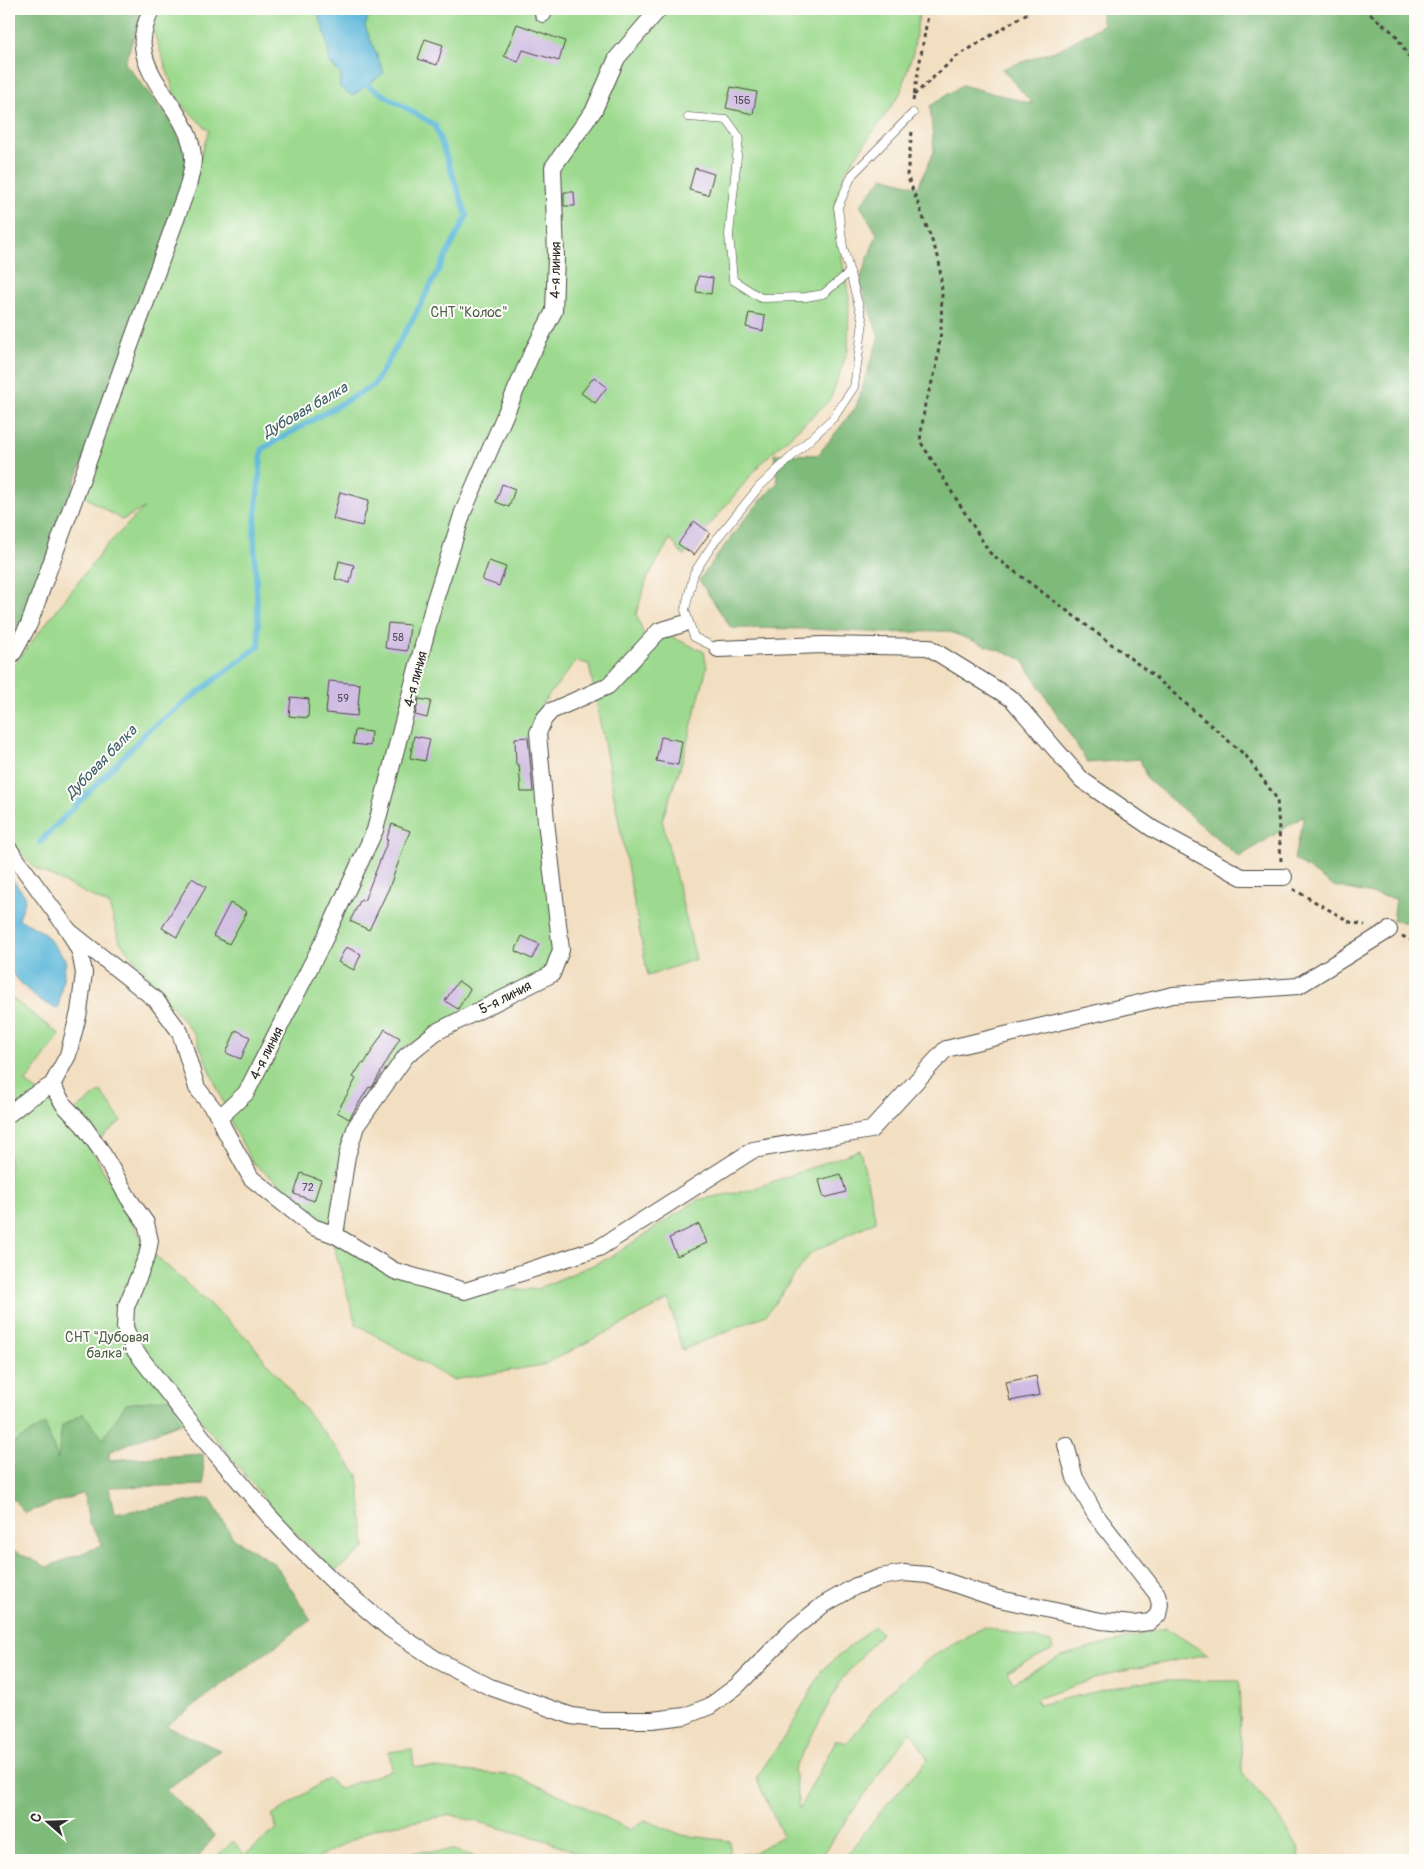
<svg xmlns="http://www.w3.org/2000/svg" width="1424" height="1869" font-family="Pangolin,sans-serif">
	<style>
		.green { fill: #9dda8f; stroke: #64825d }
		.forest { fill: #7eba7a; stroke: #547252 }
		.water { fill: #5eb9db; stroke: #447283 }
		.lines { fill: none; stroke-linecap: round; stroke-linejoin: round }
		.stream { stroke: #5eb9db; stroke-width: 5.5 }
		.building { fill: #ceb9e2 }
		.lane-casing { stroke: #494641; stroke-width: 9 }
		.street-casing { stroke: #494641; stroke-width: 18 }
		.path { stroke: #494641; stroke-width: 3; stroke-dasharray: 4 4; stroke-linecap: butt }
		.lane { stroke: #fff; stroke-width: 8 }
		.street { stroke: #fff; stroke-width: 16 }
		.labels { text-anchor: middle; stroke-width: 4; stroke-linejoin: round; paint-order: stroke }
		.number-label { font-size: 11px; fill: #544e59 }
		.street-label { font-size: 14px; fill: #2b2b2b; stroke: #fdfcf7 }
		.park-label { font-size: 14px; fill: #4d6049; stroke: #fdfcf7 }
		.water-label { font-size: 15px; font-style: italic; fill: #3d5d69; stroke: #fdfcf7 }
	</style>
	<rect width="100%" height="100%" fill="#fdfcf7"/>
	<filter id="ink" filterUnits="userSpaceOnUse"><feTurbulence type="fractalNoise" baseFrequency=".02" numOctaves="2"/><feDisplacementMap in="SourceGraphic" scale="10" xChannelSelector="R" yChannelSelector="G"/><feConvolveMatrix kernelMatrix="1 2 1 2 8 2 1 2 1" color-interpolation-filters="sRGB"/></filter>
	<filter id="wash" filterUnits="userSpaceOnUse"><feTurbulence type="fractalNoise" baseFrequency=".0096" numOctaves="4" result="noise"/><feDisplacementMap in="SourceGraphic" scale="20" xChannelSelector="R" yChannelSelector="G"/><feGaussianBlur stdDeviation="1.12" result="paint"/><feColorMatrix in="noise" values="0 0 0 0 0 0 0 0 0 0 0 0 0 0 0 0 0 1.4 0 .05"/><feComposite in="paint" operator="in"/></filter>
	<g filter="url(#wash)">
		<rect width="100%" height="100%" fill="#f2dec0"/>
		<g class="green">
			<polygon points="155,9 920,9 913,52 900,94 846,170 833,209 849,298 848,350 830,400 762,462 684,556 670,539 647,579 636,614 649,648 668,635 704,652 707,667 682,762 662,820 696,959 648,976 589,664 576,661 541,705 540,776 557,948 546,972 403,1048 343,1138 332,1203 366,1262 465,1291 537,1289 611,1257 697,1200 750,1190 860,1150 876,1221 811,1253 766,1315 682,1350 669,1300 543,1365 452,1380 356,1324 327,1222 252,1162 233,1126 195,1035 120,942 109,905 35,868 9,842 9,671 107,545 144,508 122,520 85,497 209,131 177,100 150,21"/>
			<polygon points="9,996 60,1035 26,1082 66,1117 101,1091 121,1121 90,1147 147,1248 248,1339 358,1475 365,1548 335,1571 281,1519 198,1417 37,1475 9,1502"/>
			<polygon points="874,1626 881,1633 842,1679 794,1769 799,1809 836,1740 847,1743 887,1693 930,1658 984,1627 1051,1642 1053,1649 1007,1672 1013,1683 1061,1656 1166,1628 1207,1654 1109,1674 1036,1699 1038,1705 1112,1688 1152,1681 1239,1681 1242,1773 1275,1810 1299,1849 1298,1860 843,1860 880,1812 928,1760 911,1730 818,1860 594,1860 548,1841 452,1815 375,1828 313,1860 214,1860 233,1841 245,1855 277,1829 272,1816 328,1778 338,1789 392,1770 389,1752 412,1749 414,1766 516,1776 567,1798 630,1830 645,1820 682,1835 730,1841 730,1855 753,1853 783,1836 756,1778 789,1730 823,1669"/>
			<polygon points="453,1850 486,1860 370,1860 387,1854"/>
		</g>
		<g class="forest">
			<polygon points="9,9 143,9 125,63 174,125 191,169 14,647 9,652"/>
			<polygon points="1100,9 1415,9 1415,923 1393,921 1396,899 1333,886 1294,859 1304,816 1239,857 1147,779 1140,759 1088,763 1022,659 947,631 887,633 811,629 731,628 699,580 747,516 778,482 774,454 818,455 856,407 879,336 859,282 877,234 860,205 883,177 918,187 934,151 930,106 962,85 1033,104 1002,69 1060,49 1103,25"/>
			<polygon points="171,1398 180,1422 109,1452 109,1460 203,1454 204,1485 109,1487 114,1514 210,1498 233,1538 275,1564 311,1620 166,1726 220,1750 166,1790 215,1836 195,1860 9,1860 9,1555 12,1550 47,1567 103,1545 89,1523 84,1493 25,1513 9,1494 9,1455 12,1444 45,1424 58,1460 62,1426 83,1413 103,1439 126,1404"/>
		</g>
		<g class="water">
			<polygon points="313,9 371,9 365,26 384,73 352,96 339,86 341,75 330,63 326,36 318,14"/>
			<path d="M9,875L26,897L19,919L43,932L66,960L58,1009C38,1001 27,991 13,974L9,973Z"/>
		</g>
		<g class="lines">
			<polyline class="stream" points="40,842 149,730 259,646 254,533 262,449 374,385 414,317 467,216 435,125 367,85 365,78"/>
		</g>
		<g id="blocks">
			<g class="building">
				<polygon points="517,24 565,41 559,61 523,50 518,62 504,56"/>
				<polygon points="425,39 443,45 437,65 418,59"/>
				<polygon points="731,87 757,92 753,114 726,108"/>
				<polygon points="695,168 714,174 708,195 689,190"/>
				<polygon points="564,192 574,192 575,206 564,206"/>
				<polygon points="698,276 713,278 711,294 696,292"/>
				<polygon points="749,313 765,316 763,331 746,327"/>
				<polygon points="594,377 607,387 595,403 581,393"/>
				<polygon points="502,484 515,489 509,507 496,502"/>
				<polygon points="340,492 369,500 362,526 333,519"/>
				<polygon points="694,521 710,533 694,555 678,544"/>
				<polygon points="339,561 354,565 350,583 335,579"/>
				<polygon points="489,561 506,567 499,586 482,580"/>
				<polygon points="388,623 410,625 407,651 385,648"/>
				<polygon points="329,681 360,684 357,716 326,713"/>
				<polygon points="291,697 309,699 308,718 289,716"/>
				<polygon points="419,699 431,701 427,718 415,715"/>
				<polygon points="355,730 371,732 370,746 353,744"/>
				<polygon points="414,736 430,739 425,761 410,758"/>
				<polygon points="528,737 533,792 521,792 519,765 516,765 515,738"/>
				<polygon points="661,737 682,741 678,765 656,761"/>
				<polygon points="392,824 410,831 389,888 369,930 350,921 361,899 364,901 388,840 386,840"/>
				<polygon points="192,878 206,887 177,937 162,928"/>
				<polygon points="230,903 247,912 229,944 213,936"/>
				<polygon points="522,936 539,944 532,959 515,951"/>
				<polygon points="346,947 361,954 354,970 338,962"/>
				<polygon points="458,981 470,989 458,1009 445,1001"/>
				<polygon points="385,1029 400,1038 374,1084 371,1088 369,1087 349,1119 337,1112 356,1079 353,1077 362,1063 364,1064"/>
				<polygon points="236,1030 250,1037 241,1059 226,1053"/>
				<polygon points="301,1173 321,1180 314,1201 294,1194"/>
				<polygon points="841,1174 846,1192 824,1198 819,1180"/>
				<polygon points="699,1224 707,1243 677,1256 669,1238"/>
				<polygon points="1036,1376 1040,1395 1010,1401 1006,1382"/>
			</g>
		</g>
	</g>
	<g filter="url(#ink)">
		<use href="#blocks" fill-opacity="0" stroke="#494641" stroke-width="1"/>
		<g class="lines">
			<defs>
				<g id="lane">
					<polyline points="688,117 727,120 739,137 729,235 733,280 761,298 806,297 823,294 850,272"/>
					<polyline points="718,649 694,637 685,610 694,573 715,541 759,487 834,417 854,387 863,322 843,247 838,207 852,175 913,113"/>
				</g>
				<g id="street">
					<polyline points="543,14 545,9"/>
					<polyline points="718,649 823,645 928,647 1012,699 1082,780 1153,829 1242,877 1284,877"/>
					<path d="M9,658L14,652L29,624L188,186C190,177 193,168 193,159C193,118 147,86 143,47C141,35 147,20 151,9"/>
					<polyline points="9,849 69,931 80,952 84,973 79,1012 68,1055 52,1085 28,1099 9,1114"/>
					<polyline points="69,931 156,1000 180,1032 197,1088 220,1117 246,1093 326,936 375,830 434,603 463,512 531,355 554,311 556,257 553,167 594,110 617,58 659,9"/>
					<polyline points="52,1085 64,1105 83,1125 100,1149 129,1199 146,1223 150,1241 147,1256 126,1307 125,1327 133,1348 206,1442 269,1516 296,1545 335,1583 390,1629 437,1660 490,1687 572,1716 601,1720 652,1720 685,1716 710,1706 737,1686 793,1629 823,1605 856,1586 881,1577 904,1573 928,1575 995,1598 1101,1621 1133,1624 1150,1622 1158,1615 1160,1604 1157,1594 1095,1514 1075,1478 1066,1445"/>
					<polyline points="220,1117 222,1125 251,1178 313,1227 335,1235 347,1156 356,1126 406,1056 436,1032 552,974 561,950 546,821 538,733 544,719 551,711 608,686 659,631 683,624"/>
					<polyline points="335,1235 395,1271 465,1291 599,1248 753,1150 871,1130 946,1049 1173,995 1298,986 1389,930"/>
				</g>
			</defs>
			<use href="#lane" class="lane-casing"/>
			<use href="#street" class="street-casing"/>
			<g class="path">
				<polyline points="1364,9 1395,34 1415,67"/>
				<polyline points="914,95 956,57 1034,9"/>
				<polyline points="913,101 929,9"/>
				<polyline points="912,132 907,175 939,259 942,290 941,331 936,369 925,404 920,441 990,553 1154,676 1246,756 1277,799 1281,861"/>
				<polyline points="1293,889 1350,922 1365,925"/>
				<polyline points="1402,936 1415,942"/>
			</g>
			<use href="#lane" class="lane"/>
			<use href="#street" class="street"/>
		</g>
	</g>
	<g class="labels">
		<g class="number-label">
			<text x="742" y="104">156</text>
			<text x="398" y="641">58</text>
			<text x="343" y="702">59</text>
			<text x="308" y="1191">72</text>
		</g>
		<g class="street-label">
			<text transform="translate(555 270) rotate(-89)" y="5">4-я линия</text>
			<text transform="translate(415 679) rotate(-75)" y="5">4-я линия</text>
			<text transform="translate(505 997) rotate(-27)" y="5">5-я линия</text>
			<text transform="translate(266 1053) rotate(-63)" y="5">4-я линия</text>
		</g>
		<g class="park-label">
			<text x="469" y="317">СНТ "Колос"</text>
			<text x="107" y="1342">СНТ "Дубовая<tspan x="107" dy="16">балка"</tspan></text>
		</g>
		<g class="water-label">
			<text transform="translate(305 410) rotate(-30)" y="5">Дубовая балка</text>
			<text transform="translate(101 762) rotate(-46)" y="5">Дубовая балка</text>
		</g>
	</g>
	<rect width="1424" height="1869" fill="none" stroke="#fdfcf7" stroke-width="30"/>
	<g transform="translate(48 1822) rotate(290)" stroke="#fdfcf7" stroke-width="4" paint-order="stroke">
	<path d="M0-4L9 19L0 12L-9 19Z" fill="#2b2b2b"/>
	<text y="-8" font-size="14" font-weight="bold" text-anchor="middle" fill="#2b2b2b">С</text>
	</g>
</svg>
